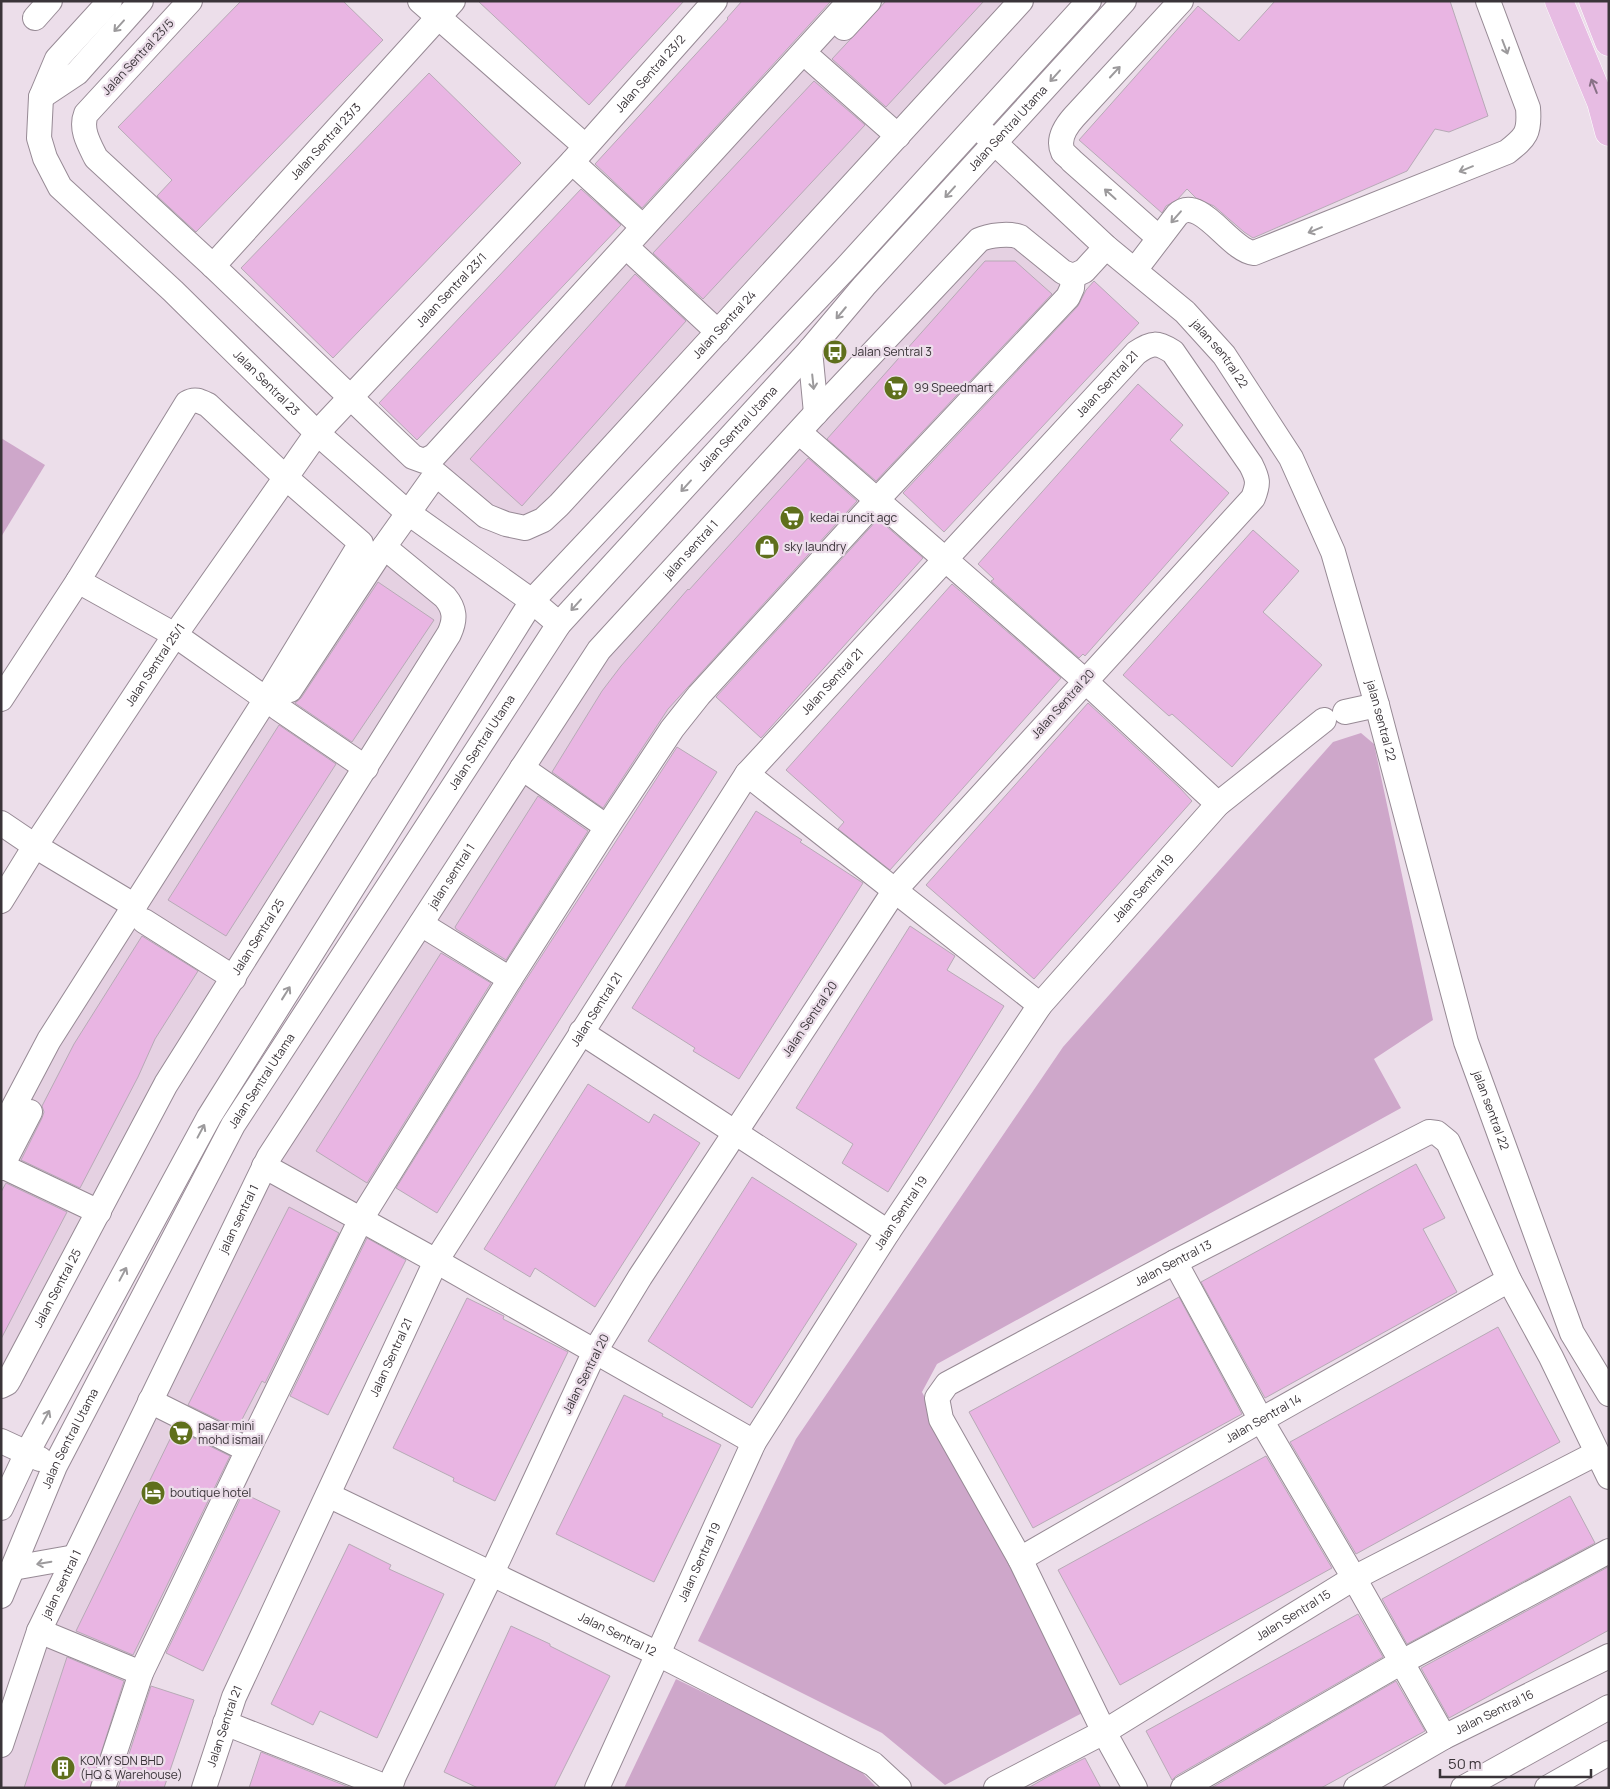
<svg xmlns="http://www.w3.org/2000/svg" width="1610" height="1789" font-family="Manrope,sans-serif">
	<style>
		.built { fill: #e5d1e2 }
		.green { fill: #cea7ca }
		.building { fill: #e9b5e3; stroke: #b7aab6 }
		.lines { fill: none; stroke-linecap: round; stroke-linejoin: round }
		.minor-casing { stroke: #978a95; stroke-width: 26 }
		.major-casing { stroke: #fff; stroke-width: 29 }
		.minor { stroke: #fff; stroke-width: 24 }
		.major { stroke: #e7bce3; stroke-width: 28 }
		.oneway { stroke: #9c9a9c }
		.oneway2 { stroke: #887186 }
		.labels { text-anchor: middle; stroke-width: 4.5; stroke-linejoin: round; paint-order: stroke }
		.street-label { font-size: 12px; fill: #3a3439; stroke: #ecdeea }
		.poi-label { font-size: 12px; fill: #3a3439; stroke: #ecdeea; text-anchor: start }
	</style>
	<rect width="100%" height="100%" fill="#ecdeea"/>
	<g class="built">
		<polygon points="863,1 1032,1 527,536 428,477"/>
		<polygon points="1018,228 1077,282 687,715 389,1180 146,1675 108,1788 1,1788 1,1724 184,1314 593,646 977,231"/>
		<polygon points="377,549 458,601 172,1088 1,1393 1,1159 55,1051 232,771"/>
	</g>
	<g class="green">
		<polygon points="1,438 45,465 1,537"/>
		<polygon points="1361,733 1374,744 1433,1020 1374,1059 1401,1108 937,1364 922,1392 1086,1711 945,1785 882,1733 698,1641 796,1439 1063,1047 1333,742"/>
		<polygon points="676,1679 857,1767 877,1788 624,1788"/>
	</g>
	<g class="building">
		<polygon points="241,1 343,1 383,40 196,232 157,196 172,180 118,127"/>
		<polygon points="478,1 684,1 589,105"/>
		<polygon points="742,1 831,1 642,208 595,164 728,19 727,18"/>
		<polygon points="886,1 984,1 886,107 832,59"/>
		<polygon points="1275,1 1450,1 1488,116 1449,132 1435,129 1407,171 1253,238 1244,232 1214,206 1196,198 1187,189 1177,200 1166,206 1162,213 1079,140 1198,6 1239,41"/>
		<polygon points="429,73 521,163 333,358 241,268"/>
		<polygon points="814,81 865,125 703,299 653,253"/>
		<polygon points="581,189 621,225 417,440 379,403"/>
		<polygon points="985,261 1015,261 1052,294 876,481 827,439"/>
		<polygon points="635,274 686,321 522,506 470,459"/>
		<polygon points="1094,281 1139,323 944,532 903,493 1078,306 1086,290"/>
		<polygon points="1138,384 1183,425 1170,440 1229,493 1085,656 1083,654 1079,658 991,581 994,579 978,564"/>
		<polygon points="808,458 857,501 668,709 603,808 552,772 602,691 621,666 688,589 689,590"/>
		<polygon points="878,519 923,558 761,738 716,697"/>
		<polygon points="1253,530 1299,571 1263,612 1322,665 1232,767 1172,714 1169,716 1123,675"/>
		<polygon points="378,582 434,620 352,742 295,703 301,698"/>
		<polygon points="952,584 1061,678 890,870 838,829 844,822 786,770"/>
		<polygon points="1088,703 1180,788 1192,801 1034,979 926,885"/>
		<polygon points="279,725 336,764 226,936 168,900"/>
		<polygon points="677,747 717,772 437,1213 396,1188 522,986"/>
		<polygon points="538,796 588,831 506,960 456,929 455,927"/>
		<polygon points="756,811 802,840 800,842 863,883 739,1079 693,1051 695,1048 632,1008"/>
		<polygon points="910,926 955,956 947,970 1004,1006 888,1192 842,1163 853,1144 796,1108"/>
		<polygon points="142,936 198,971 155,1039 138,1077 80,1188 21,1160 42,1118 44,1112 42,1106 74,1044"/>
		<polygon points="441,953 491,983 367,1183 316,1151"/>
		<polygon points="588,1084 649,1123 654,1114 700,1143 595,1307 535,1268 530,1277 484,1249"/>
		<polygon points="1416,1164 1445,1218 1423,1229 1457,1292 1265,1398 1201,1282"/>
		<polygon points="752,1177 857,1244 752,1408 648,1341"/>
		<polygon points="6,1183 67,1212 1,1339 1,1192"/>
		<polygon points="289,1207 339,1233 265,1383 262,1381 237,1429 188,1405"/>
		<polygon points="367,1238 406,1260 328,1415 290,1396"/>
		<polygon points="1179,1297 1242,1414 1033,1528 969,1412"/>
		<polygon points="467,1298 504,1316 503,1319 568,1352 495,1501 453,1481 454,1478 393,1448"/>
		<polygon points="1498,1327 1560,1442 1356,1554 1290,1442"/>
		<polygon points="624,1395 663,1414 662,1416 721,1445 654,1582 556,1534"/>
		<polygon points="175,1429 230,1456 133,1655 76,1631"/>
		<polygon points="1266,1456 1332,1568 1120,1685 1058,1570"/>
		<polygon points="243,1493 280,1511 203,1671 166,1653"/>
		<polygon points="1570,1496 1595,1543 1407,1644 1382,1599"/>
		<polygon points="349,1544 391,1565 389,1569 444,1594 377,1738 320,1711 313,1725 271,1704"/>
		<polygon points="1608,1567 1609,1630 1449,1718 1421,1668"/>
		<polygon points="1358,1614 1383,1657 1176,1776 1172,1780 1146,1731"/>
		<polygon points="511,1626 550,1644 550,1646 610,1676 554,1788 478,1788 444,1772"/>
		<polygon points="67,1657 124,1681 90,1788 24,1788"/>
		<polygon points="1396,1681 1425,1731 1321,1788 1211,1788"/>
		<polygon points="151,1686 194,1700 164,1788 118,1788"/>
		<polygon points="261,1752 351,1788 249,1788"/>
		<polygon points="1085,1758 1101,1788 1028,1788 1049,1776"/>
	</g>
	<g class="lines">
		<defs>
			<g id="minor">
				<path id="s1" d="M110,1L57,59L41,97L39,138L45,158L60,187L173,291L317,433L407,512L532,601L559,624"/>
				<path d="M190,1L86,114C80,129 89,144 96,158L213,266L413,457L424,461L434,456L850,1"/>
				<polyline points="420,1 585,146"/>
				<polyline points="35,18 50,1"/>
				<polyline points="844,28 869,1"/>
				<polyline points="813,61 898,136"/>
				<polyline points="41,97 77,73 141,1"/>
				<path id="s2" d="M983,132L1106,247L1185,312L1224,355L1291,458L1333,552L1377,705L1466,1042L1572,1333L1609,1394"/>
				<polyline points="572,162 643,227"/>
				<path d="M1159,238L1072,161C1070,158 1065,155 1063,152C1057,139 1066,126 1074,117L1181,1"/>
				<polyline points="635,255 718,332"/>
				<path id="s3" d="M213,266L453,1"/>
				<path d="M1135,270L1177,215C1200,193 1230,251 1254,253L1507,152C1526,137 1530,133 1528,108L1488,1"/>
				<polyline points="810,350 816,413"/>
				<polyline points="800,433 1085,681 1218,804"/>
				<polyline points="78,581 175,635 266,699"/>
				<polyline points="290,690 384,547"/>
				<path d="M1,699L78,581L187,403C195,398 200,401 208,405L285,477L361,543L266,699L49,1040L1,1131"/>
				<polyline points="278,708 366,768"/>
				<polyline points="1345,712 1377,705"/>
				<polyline points="522,768 607,827"/>
				<polyline points="747,774 1040,1005"/>
				<polyline points="1,823 35,846 135,906"/>
				<path id="s4" d="M1,901L35,846L175,635L317,433L572,162L715,1"/>
				<polyline points="144,921 234,978"/>
				<polyline points="421,924 510,979"/>
				<polyline points="581,1032 888,1232"/>
				<polyline points="2,1166 99,1212"/>
				<polyline points="264,1166 436,1261 754,1442"/>
				<polyline points="1,1168 30,1112"/>
				<polyline points="1175,1262 1261,1420 1354,1578 1444,1737"/>
				<path id="s5" d="M1,1386L7,1383L10,1378L166,1084L449,634C456,619 455,609 445,597L384,547L436,474L486,516L506,524L525,528L543,520L559,505L1021,1"/>
				<polyline points="150,1401 248,1450"/>
				<polyline points="1,1441 40,1459"/>
				<path id="s6" d="M328,1495L658,1654L873,1764L899,1788"/>
				<polyline points="1,1508 27,1453 209,1117 532,601 845,269 1089,1"/>
				<path id="s7" d="M1020,1559L1261,1420L1509,1280"/>
				<polyline points="13,1568 75,1557"/>
				<path id="s8" d="M1,1596L55,1466L233,1125L559,624L810,350L864,286L1124,1"/>
				<polyline points="39,1631 141,1673"/>
				<polyline points="225,1723 389,1788"/>
				<path id="s9" d="M1,1745L39,1631L269,1157L599,650L816,413L979,240C989,235 1010,233 1020,237L1063,272L1073,276L1084,271L1106,247"/>
				<polyline points="103,1788 141,1673 248,1450 361,1219 510,979 607,827 672,729 699,695 876,501 1068,297 1072,288 1073,276"/>
				<path id="s10" d="M204,1788L234,1697L436,1261L747,774L1136,353C1152,342 1157,342 1173,352L1251,465C1258,479 1259,483 1253,498L895,890L640,1277L595,1351L491,1575L394,1776L390,1788"/>
				<path id="s11" d="M597,1788L754,1442L888,1232L1040,1005L1218,804L1324,720"/>
				<path id="s12" d="M996,1788L1104,1732L1354,1578L1597,1453"/>
				<path id="s13" d="M1135,1788L1104,1732L1020,1559L941,1419L937,1398L947,1384L1175,1262L1429,1132L1437,1133L1448,1142L1509,1280L1551,1357L1609,1477"/>
				<polyline points="1183,1788 1400,1663 1609,1551"/>
				<path id="s14" d="M1356,1788L1444,1737L1609,1656"/>
				<polyline points="1463,1788 1609,1707"/>
				<polyline points="1547,1788 1609,1753"/>
			</g>
			<g id="major">
				<polyline points="1559,1 1601,102 1609,132"/>
				<polyline points="1593,1 1609,42"/>
			</g>
		</defs>
		<use href="#minor" class="minor-casing"/>
		<use href="#major" class="major-casing"/>
		<use href="#minor" class="minor"/>
		<use href="#major" class="major"/>
	</g>
	<defs><path id="oneway-shaft" d="M-6 0H5M1.5-3L5.5 0L1.5 3" fill="none" stroke-width="1.6" stroke-linecap="round" stroke-linejoin="round" transform="scale(1.25)"/></defs>
	<g class="oneway">
		<use href="#oneway-shaft" transform="translate(119 26) rotate(132)"/>
		<use href="#oneway-shaft" transform="translate(1505 47) rotate(69)"/>
		<use href="#oneway-shaft" transform="translate(1115 72) rotate(-47)"/>
		<use href="#oneway-shaft" transform="translate(1055 76) rotate(132)"/>
		<use href="#oneway-shaft" transform="translate(1466 169) rotate(158)"/>
		<use href="#oneway-shaft" transform="translate(950 192) rotate(132)"/>
		<use href="#oneway-shaft" transform="translate(1110 194) rotate(-138)"/>
		<use href="#oneway-shaft" transform="translate(1176 217) rotate(131)"/>
		<use href="#oneway-shaft" transform="translate(1315 230) rotate(158)"/>
		<use href="#oneway-shaft" transform="translate(841 313) rotate(130)"/>
		<use href="#oneway-shaft" transform="translate(813 382) rotate(84)"/>
		<use href="#oneway-shaft" transform="translate(686 486) rotate(132)"/>
		<use href="#oneway-shaft" transform="translate(576 605) rotate(132)"/>
		<use href="#oneway-shaft" transform="translate(286 993) rotate(-58)"/>
		<use href="#oneway-shaft" transform="translate(201 1131) rotate(-62)"/>
		<use href="#oneway-shaft" transform="translate(123 1274) rotate(-62)"/>
		<use href="#oneway-shaft" transform="translate(46 1417) rotate(-62)"/>
		<use href="#oneway-shaft" transform="translate(44 1563) rotate(170)"/>
	</g>
	<use class="oneway2" href="#oneway-shaft" transform="translate(1594 86) rotate(-112)"/>
	<defs>
		<symbol id="bus-disc" viewBox="-11 -11 22 22"><circle r="9.5" fill="#5f6f1c" stroke="#ecdeea"/><path d="M-5-6H5V4H4V6H2V4H-2V6H-4V4H-5ZM-3.5-4V0h7V-4ZM-3.5 1.2v1.5H-2V1.2ZM2 1.2v1.5H3.5V1.2Z" fill="#fff"/></symbol>
		<symbol id="supermarket-disc" viewBox="-11 -11 22 22"><circle r="9.5" fill="#5f6f1c" stroke="#ecdeea"/><path d="M-6-5.5h2.5l.6 2H6L4.5 2H-2.5L-4.4-4H-6ZM-1.5 3.2a1.3 1.3 0 1 0 .1 0ZM3 3.2a1.3 1.3 0 1 0 .1 0Z" fill="#fff"/></symbol>
		<symbol id="shop-disc" viewBox="-11 -11 22 22"><circle r="9.5" fill="#5f6f1c" stroke="#ecdeea"/><path d="M-5-2.5h2.3a2.7 3.5 0 0 1 5.4 0H5L5.5 6h-11ZM-1.5-2.5h3a1.5 2.3 0 0 0-3 0Z" fill="#fff"/></symbol>
		<symbol id="hotel-disc" viewBox="-11 -11 22 22"><circle r="9.5" fill="#5f6f1c" stroke="#ecdeea"/><path d="M-6-4.5h1.5V1H6V5H4.5V3h-9V5H-6ZM-4 0a1.8 1.8 0 1 1 3.6 0ZM.5 0V-2.5h3Q6-2.5 6 0Z" fill="#fff"/></symbol>
		<symbol id="building-disc" viewBox="-11 -11 22 22"><circle r="9.5" fill="#5f6f1c" stroke="#ecdeea"/><path d="M-4-6H4V6H1V3H-1V6H-4ZM-2.5-4.3h1.7v1.8h-1.7ZM.8-4.3h1.7v1.8H.8ZM-2.5-1h1.7V.8h-1.7ZM.8-1h1.7V.8H.8Z" fill="#fff"/></symbol>
	</defs>
	<g fill-rule="evenodd">
		<use href="#bus-disc" x="821" y="338" width="28" height="28"/>
		<use href="#supermarket-disc" x="882" y="374" width="28" height="28"/>
		<use href="#supermarket-disc" x="778" y="504" width="28" height="28"/>
		<use href="#shop-disc" x="753" y="533" width="28" height="28"/>
		<use href="#supermarket-disc" x="167" y="1419" width="28" height="28"/>
		<use href="#hotel-disc" x="139" y="1479" width="28" height="28"/>
		<use href="#building-disc" x="49" y="1754" width="28" height="28"/>
	</g>
	<g class="labels">
		<g class="street-label">
			<text transform="translate(138 57) rotate(-47)" y="4">Jalan Sentral 23/5</text>
			<text dy="4" stroke="none"><textPath href="#s4" startOffset="1055">Jalan Sentral 23/2</textPath></text>
			<text dy="4" stroke="none"><textPath href="#s8" startOffset="1792">Jalan Sentral Utama</textPath></text>
			<text dy="4" stroke="none"><textPath href="#s3" startOffset="168">Jalan Sentral 23/3</textPath></text>
			<text dy="4" stroke="none"><textPath href="#s4" startOffset="761">Jalan Sentral 23/1</textPath></text>
			<text dy="4" stroke="none"><textPath href="#s5" startOffset="1478">Jalan Sentral 24</textPath></text>
			<text dy="4" stroke="none"><textPath href="#s2" startOffset="325">jalan sentral 22</textPath></text>
			<text dy="4" stroke="none"><textPath href="#s1" startOffset="499">Jalan Sentral 23</textPath></text>
			<text dy="4" stroke="none"><textPath href="#s10" startOffset="1685">Jalan Sentral 21</textPath></text>
			<text dy="4" stroke="none"><textPath href="#s8" startOffset="1388">Jalan Sentral Utama</textPath></text>
			<text dy="4" stroke="none"><textPath href="#s9" startOffset="1388">jalan sentral 1</textPath></text>
			<text dy="4" stroke="none"><textPath href="#s4" startOffset="282">Jalan Sentral 25/1</textPath></text>
			<text dy="4" stroke="none"><textPath href="#s10" startOffset="1280">Jalan Sentral 21</textPath></text>
			<text transform="translate(1063 704) rotate(-48)" y="4">Jalan Sentral 20</text>
			<text dy="4" stroke="none"><textPath href="#s2" startOffset="730">jalan sentral 22</textPath></text>
			<text dy="4" stroke="none"><textPath href="#s8" startOffset="982">Jalan Sentral Utama</textPath></text>
			<text dy="4" stroke="none"><textPath href="#s9" startOffset="982">jalan sentral 1</textPath></text>
			<text dy="4" stroke="none"><textPath href="#s11" startOffset="1058">Jalan Sentral 19</textPath></text>
			<text dy="4" stroke="none"><textPath href="#s5" startOffset="519">Jalan Sentral 25</textPath></text>
			<text dy="4" stroke="none"><textPath href="#s10" startOffset="875">Jalan Sentral 21</textPath></text>
			<text transform="translate(810 1019) rotate(-56)" y="4">Jalan Sentral 20</text>
			<text dy="4" stroke="none"><textPath href="#s8" startOffset="578">Jalan Sentral Utama</textPath></text>
			<text dy="4" stroke="none"><textPath href="#s2" startOffset="1135">jalan sentral 22</textPath></text>
			<text dy="4" stroke="none"><textPath href="#s11" startOffset="652">Jalan Sentral 19</textPath></text>
			<text dy="4" stroke="none"><textPath href="#s9" startOffset="578">jalan sentral 1</textPath></text>
			<text dy="4" stroke="none"><textPath href="#s13" startOffset="712">Jalan Sentral 13</textPath></text>
			<text dy="4" stroke="none"><textPath href="#s5" startOffset="114">Jalan Sentral 25</textPath></text>
			<text dy="4" stroke="none"><textPath href="#s10" startOffset="470">Jalan Sentral 21</textPath></text>
			<text transform="translate(586 1374) rotate(-63)" y="4">Jalan Sentral 20</text>
			<text dy="4" stroke="none"><textPath href="#s7" startOffset="281">Jalan Sentral 14</textPath></text>
			<text dy="4" stroke="none"><textPath href="#s8" startOffset="172">Jalan Sentral Utama</textPath></text>
			<text dy="4" stroke="none"><textPath href="#s11" startOffset="248">Jalan Sentral 19</textPath></text>
			<text dy="4" stroke="none"><textPath href="#s9" startOffset="172">jalan sentral 1</textPath></text>
			<text dy="4" stroke="none"><textPath href="#s12" startOffset="344">Jalan Sentral 15</textPath></text>
			<text dy="4" stroke="none"><textPath href="#s6" startOffset="321">Jalan Sentral 12</textPath></text>
			<text dy="4" stroke="none"><textPath href="#s14" startOffset="158">Jalan Sentral 16</textPath></text>
			<text dy="4" stroke="none"><textPath href="#s10" startOffset="65">Jalan Sentral 21</textPath></text>
		</g>
		<g class="poi-label">
			<text x="852" y="356">Jalan Sentral 3</text>
			<text x="914" y="392">99 Speedmart</text>
			<text x="810" y="522">kedai runcit agc</text>
			<text x="784" y="551">sky laundry</text>
			<text x="198" y="1430">pasar mini<tspan x="198" dy="14">mohd ismail</tspan></text>
			<text x="170" y="1497">boutique hotel</text>
			<text x="80" y="1765">KOMY SDN BHD<tspan x="80" dy="14">(HQ &amp; Warehouse)</tspan></text>
		</g>
	</g>
	<rect width="1610" height="1789" fill="none" stroke="#3a3439" stroke-width="5"/>
	<path d="M1440 1769v8h151v-8" fill="none" stroke="#3a3439" stroke-width="2.5"/>
	<text x="1448" y="1769" font-size="15" fill="#3a3439" stroke="#ecdeea" stroke-width="4" paint-order="stroke">50 m</text>
</svg>
